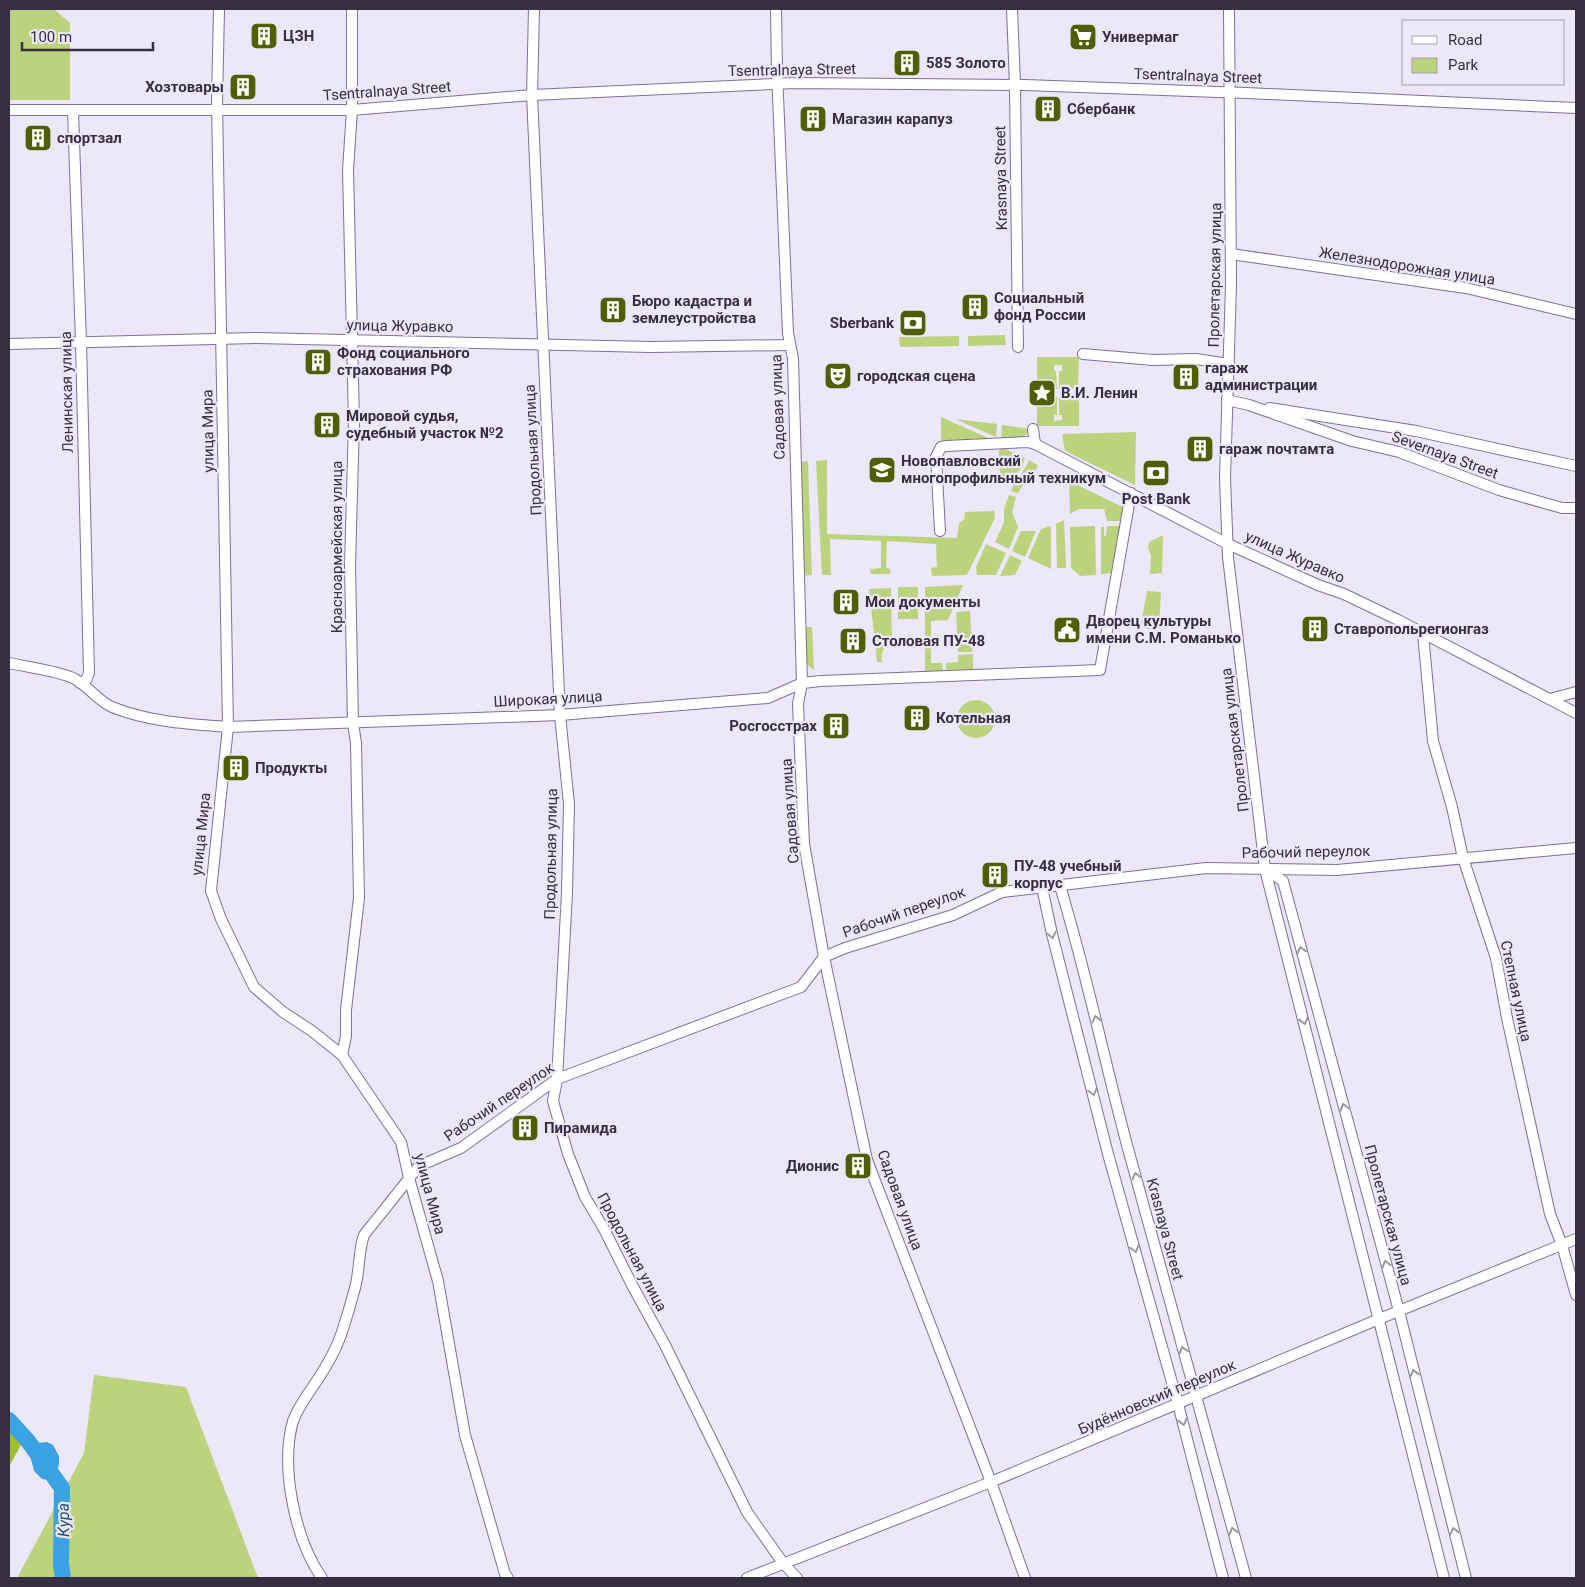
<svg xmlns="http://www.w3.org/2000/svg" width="1585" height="1587" font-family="Roboto,sans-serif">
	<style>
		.green { fill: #bcd27c }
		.forest { fill: #a1bf2c }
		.water { fill: #3ba2e3 }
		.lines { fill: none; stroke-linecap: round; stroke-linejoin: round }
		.river { stroke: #3ba2e3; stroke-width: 16 }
		.minor-casing { stroke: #7f6f9a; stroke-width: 12 }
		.minor { stroke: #fff; stroke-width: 10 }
		.oneway { stroke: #9a97a0 }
		.labels { text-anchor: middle; stroke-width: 4.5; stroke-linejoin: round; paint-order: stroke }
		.poi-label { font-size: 15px; font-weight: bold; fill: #352f41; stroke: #ede7fa; text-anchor: start }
		.street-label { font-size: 15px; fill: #352f41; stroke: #ede7fa }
		.water-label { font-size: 16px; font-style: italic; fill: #1c5072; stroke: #ede7fa }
	</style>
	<rect width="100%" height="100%" fill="#ede7fa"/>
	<g class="green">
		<polygon points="9,9 54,9 70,23 70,100 9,100"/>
		<polygon points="1005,335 1006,345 968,346 968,336"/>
		<polygon points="959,336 959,346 900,347 899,337"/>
		<path d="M1037,357H1079L1078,388L1059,389V371H1062V365H1054V371H1056L1057,389H1054C1052,379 1046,380 1037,380Z"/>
		<polygon points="1054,397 1057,397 1057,415 1054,415 1054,421 1062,420 1062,415 1059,415 1059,397 1079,397 1079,426 1037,426 1037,406 1050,406 1052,404"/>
		<polygon points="941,417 995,441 941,443"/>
		<polygon points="955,419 997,424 996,437"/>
		<path d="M1002,425L1030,429C1025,441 1013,439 1001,440Z"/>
		<polygon points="1136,432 1135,485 1065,451 1062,434"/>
		<polygon points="1001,447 1025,458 1022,467 1009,483 1000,480 999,451"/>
		<polygon points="827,460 827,534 957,538 959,523 964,520 965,512 994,511 995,518 967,575 932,576 931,568 937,567 936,544 887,541 886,568 890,569 890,574 871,574 870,569 881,568 881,541 830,539 831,575 822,575 816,461"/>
		<path d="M1029,460L1038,465C1033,478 1024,482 1018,493L1011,491C1015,479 1025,472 1029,460Z"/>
		<polygon points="808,461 812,575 802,576 800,462"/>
		<polygon points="1069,481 1125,508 1123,521 1107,521 1104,509 1079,509 1070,514"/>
		<polygon points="1009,495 1016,497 1012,512 1018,527 1009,549 995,542 1004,522 1004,509"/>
		<polygon points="1064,520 1066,568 1057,568 1056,524"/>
		<polygon points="1051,526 1051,569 1028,558 1041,529"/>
		<polygon points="1095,526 1096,575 1080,576 1071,568 1070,527"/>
		<polygon points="1107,526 1121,526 1111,573 1101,574 1101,527 1104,527 1104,536 1106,536"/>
		<polygon points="1021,531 1036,531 1025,557 1012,551"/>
		<polygon points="1163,535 1162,573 1150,574 1151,555 1148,548 1149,542"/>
		<polygon points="986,544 1006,553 996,575 977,575 976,567"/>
		<polygon points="1010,555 1022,561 1015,575 1000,576"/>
		<polygon points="963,585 948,620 931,621 931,663 942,663 943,671 940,674 925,674 925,587"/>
		<rect x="898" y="587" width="20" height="32"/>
		<path d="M891,588L892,641C884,647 880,652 882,662H877L869,589Z"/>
		<polygon points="1147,591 1161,592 1159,629 1147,629 1141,624"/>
		<polygon points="970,611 972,652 958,652 956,612"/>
		<polygon points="803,627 812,627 814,670 804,662"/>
		<polygon points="973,654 973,670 970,672 949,673 946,671 946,663 958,662 958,655"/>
		<circle cx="976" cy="719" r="19"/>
		<polygon points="94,1375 186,1387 258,1578 17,1578 84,1453"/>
	</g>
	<polygon class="forest" points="9,1424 19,1436 21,1445 9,1467"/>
	<polygon class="water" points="28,1441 39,1443 47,1442 53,1445 59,1456 59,1465 54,1477 49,1480 42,1479 34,1471 28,1447"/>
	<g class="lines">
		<polyline class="river" points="9,1420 28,1441 62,1488 61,1564 63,1578"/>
		<defs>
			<g id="minor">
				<polyline points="219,9 217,102 228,727 211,891 221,919 254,987 283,1012 312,1031 342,1055 401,1142 409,1178 438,1281 465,1435 505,1574 508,1578"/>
				<polyline points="534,9 532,95 560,715 569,804 567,893 557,1079 553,1101 568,1154 585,1197 604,1229 632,1285 665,1345 747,1512 783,1563 797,1578"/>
				<polyline points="776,9 777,72 788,333 793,359 802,683 798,704 804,844 824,957 867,1160 991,1482 1025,1578"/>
				<polyline points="1012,9 1015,85 1018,347"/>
				<polyline points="1229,9 1231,285 1225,478 1228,557 1265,869"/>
				<polyline points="9,110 352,110 532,95 795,83 1025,85 1246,93 1576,108"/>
				<polyline points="73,111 81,342 89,673 86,680 80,683"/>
				<polyline points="1231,254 1466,288 1576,314"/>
				<polyline points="9,344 256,338 650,347 790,345"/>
				<polyline points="1083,354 1153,360 1196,359 1229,364"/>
				<polyline points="1227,400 1249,405 1352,441 1399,452 1499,490 1562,508 1576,508"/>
				<polyline points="1269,408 1416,431 1576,466"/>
				<polyline points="1033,429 1035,444"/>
				<polyline points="940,531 936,457 941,447 947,446 1028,442 1035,444 1228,544 1318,585 1344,594 1398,620 1576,713"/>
				<polyline points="1423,634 1433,741 1452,807 1463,858 1496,958 1507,1018 1550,1214 1562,1245 1576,1295"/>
				<path d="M9,663C27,667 60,671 75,679C89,687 98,701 112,707C149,722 189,724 228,727L560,715L768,698L802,683L821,681L1100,670L1131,493"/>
				<polyline points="1550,699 1576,692"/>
				<path d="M1060,886C1086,971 1104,1059 1127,1145C1166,1290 1207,1434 1246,1578"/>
				<polyline points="1042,887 1052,934 1108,1154 1178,1404 1223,1578"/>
				<polyline points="342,1055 346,1036 346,1010 359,898 356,743 353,723 350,566 354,421 348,170 352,110 352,9"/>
				<path d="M322,1578C295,1540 280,1467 293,1421C298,1407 308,1394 316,1382C326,1367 335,1352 341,1335C346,1320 351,1303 355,1288C360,1270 358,1252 364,1235L419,1166L461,1148L557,1079L801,987L824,957L845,948L953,915L1002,892L1206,868L1337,870L1576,848"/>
				<polyline points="747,1578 991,1482 1379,1319 1576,1239"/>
				<polyline points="1444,1578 1265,869 1283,881 1399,1311 1466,1578"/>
			</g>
		</defs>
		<use href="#minor" class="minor-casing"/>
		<use href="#minor" class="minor"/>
	</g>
	<defs><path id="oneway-chevron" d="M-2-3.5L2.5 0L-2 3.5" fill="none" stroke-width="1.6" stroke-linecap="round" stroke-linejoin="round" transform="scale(1.25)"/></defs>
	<g class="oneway">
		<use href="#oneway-chevron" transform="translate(1052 935) rotate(78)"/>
		<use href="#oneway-chevron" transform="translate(1301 950) rotate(-105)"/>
		<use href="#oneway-chevron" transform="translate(1096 1019) rotate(-104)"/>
		<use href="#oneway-chevron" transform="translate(1304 1021) rotate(76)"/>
		<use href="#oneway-chevron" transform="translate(1093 1092) rotate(75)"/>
		<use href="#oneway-chevron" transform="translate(1344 1107) rotate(-105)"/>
		<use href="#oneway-chevron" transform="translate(1136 1176) rotate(-105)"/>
		<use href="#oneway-chevron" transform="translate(1135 1249) rotate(74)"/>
		<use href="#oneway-chevron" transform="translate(1386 1264) rotate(-105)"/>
		<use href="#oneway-chevron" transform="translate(1183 1350) rotate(-106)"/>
		<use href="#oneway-chevron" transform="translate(1414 1373) rotate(-104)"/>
		<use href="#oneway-chevron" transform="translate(1183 1422) rotate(76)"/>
		<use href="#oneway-chevron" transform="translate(1233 1531) rotate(-105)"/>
		<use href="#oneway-chevron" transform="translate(1454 1531) rotate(-104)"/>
	</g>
	<defs>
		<symbol id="building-square" viewBox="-11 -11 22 22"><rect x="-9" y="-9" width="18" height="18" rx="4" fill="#4e5e01" stroke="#ede7fa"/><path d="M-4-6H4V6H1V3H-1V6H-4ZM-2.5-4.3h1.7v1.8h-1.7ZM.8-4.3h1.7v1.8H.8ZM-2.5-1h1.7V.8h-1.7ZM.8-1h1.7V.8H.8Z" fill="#fff"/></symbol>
		<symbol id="supermarket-square" viewBox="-11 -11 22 22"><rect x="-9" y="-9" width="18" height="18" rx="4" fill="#4e5e01" stroke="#ede7fa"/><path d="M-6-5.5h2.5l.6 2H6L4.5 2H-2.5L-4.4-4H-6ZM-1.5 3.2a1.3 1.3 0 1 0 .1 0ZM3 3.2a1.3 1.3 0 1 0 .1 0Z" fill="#fff"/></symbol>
		<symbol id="bank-square" viewBox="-11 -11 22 22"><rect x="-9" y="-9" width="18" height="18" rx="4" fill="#4e5e01" stroke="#ede7fa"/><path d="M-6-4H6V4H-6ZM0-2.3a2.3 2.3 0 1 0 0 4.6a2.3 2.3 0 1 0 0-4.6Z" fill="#fff"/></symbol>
		<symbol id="theatre-square" viewBox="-11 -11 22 22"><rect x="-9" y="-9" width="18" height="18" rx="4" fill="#4e5e01" stroke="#ede7fa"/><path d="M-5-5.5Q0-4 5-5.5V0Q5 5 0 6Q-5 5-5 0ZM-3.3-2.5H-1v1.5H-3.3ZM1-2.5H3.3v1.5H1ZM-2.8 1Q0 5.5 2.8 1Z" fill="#fff"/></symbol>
		<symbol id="sight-square" viewBox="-11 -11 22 22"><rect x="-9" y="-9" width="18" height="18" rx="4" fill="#4e5e01" stroke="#ede7fa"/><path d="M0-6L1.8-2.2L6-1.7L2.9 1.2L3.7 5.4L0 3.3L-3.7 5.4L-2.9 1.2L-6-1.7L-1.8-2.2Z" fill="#fff"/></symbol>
		<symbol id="university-square" viewBox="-11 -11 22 22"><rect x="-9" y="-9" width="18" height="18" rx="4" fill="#4e5e01" stroke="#ede7fa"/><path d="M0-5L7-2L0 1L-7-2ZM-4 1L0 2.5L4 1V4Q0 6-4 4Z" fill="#fff"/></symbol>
		<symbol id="civic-square" viewBox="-11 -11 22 22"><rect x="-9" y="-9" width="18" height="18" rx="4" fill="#4e5e01" stroke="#ede7fa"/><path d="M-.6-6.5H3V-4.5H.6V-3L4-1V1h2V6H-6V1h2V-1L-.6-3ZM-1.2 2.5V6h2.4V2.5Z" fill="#fff"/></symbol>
	</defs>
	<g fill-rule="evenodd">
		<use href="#building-square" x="248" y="20" width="32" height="32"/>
		<use href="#supermarket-square" x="1067" y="21" width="32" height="32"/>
		<use href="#building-square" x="891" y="47" width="32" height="32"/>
		<use href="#building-square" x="227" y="71" width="32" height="32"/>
		<use href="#building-square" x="1032" y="93" width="32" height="32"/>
		<use href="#building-square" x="797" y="103" width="32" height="32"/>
		<use href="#building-square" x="22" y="122" width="32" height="32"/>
		<use href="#building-square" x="959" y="291" width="32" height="32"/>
		<use href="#building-square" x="597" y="294" width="32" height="32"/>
		<use href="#bank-square" x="897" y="307" width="32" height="32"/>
		<use href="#building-square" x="302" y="346" width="32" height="32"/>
		<use href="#theatre-square" x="822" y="360" width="32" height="32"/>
		<use href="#building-square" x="1170" y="361" width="32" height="32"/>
		<use href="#sight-square" x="1026" y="377" width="32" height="32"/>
		<use href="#building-square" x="311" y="409" width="32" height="32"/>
		<use href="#building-square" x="1184" y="433" width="32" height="32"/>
		<use href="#university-square" x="866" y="454" width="32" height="32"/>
		<use href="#bank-square" x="1140" y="457" width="32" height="32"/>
		<use href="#building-square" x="830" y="586" width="32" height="32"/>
		<use href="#building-square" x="1299" y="613" width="32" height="32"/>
		<use href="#civic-square" x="1051" y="614" width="32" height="32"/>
		<use href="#building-square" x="837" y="625" width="32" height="32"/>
		<use href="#building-square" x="901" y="702" width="32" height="32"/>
		<use href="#building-square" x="820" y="710" width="32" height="32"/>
		<use href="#building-square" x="220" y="752" width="32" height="32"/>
		<use href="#building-square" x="979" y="859" width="32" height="32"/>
		<use href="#building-square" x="509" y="1112" width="32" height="32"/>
		<use href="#building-square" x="842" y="1150" width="32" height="32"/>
	</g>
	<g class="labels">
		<g class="poi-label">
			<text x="283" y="41">ЦЗН</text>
			<text x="1102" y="42">Универмаг</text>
			<text x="926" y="68">585 Золото</text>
			<text x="224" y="92" text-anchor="end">Хозтовары</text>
			<text x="1067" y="114">Сбербанк</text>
			<text x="832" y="124">Магазин карапуз</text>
			<text x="57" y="143">спортзал</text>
			<text x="994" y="303">Социальный<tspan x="994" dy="17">фонд России</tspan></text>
			<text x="632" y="306">Бюро кадастра и<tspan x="632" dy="17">землеустройства</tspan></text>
			<text x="894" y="328" text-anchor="end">Sberbank</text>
			<text x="337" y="358">Фонд социального<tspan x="337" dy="17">страхования РФ</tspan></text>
			<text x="1205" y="373">гараж<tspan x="1205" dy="17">администрации</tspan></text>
			<text x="857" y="381">городская сцена</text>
			<text x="1061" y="398">В.И. Ленин</text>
			<text x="346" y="421">Мировой судья,<tspan x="346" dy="17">судебный участок №2</tspan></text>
			<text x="1219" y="454">гараж почтамта</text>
			<text x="901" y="466">Новопавловский<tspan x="901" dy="17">многопрофильный техникум</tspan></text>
			<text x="1156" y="504" text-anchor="middle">Post Bank</text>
			<text x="865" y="607">Мои документы</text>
			<text x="1086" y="626">Дворец культуры<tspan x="1086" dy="17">имени С.М. Романько</tspan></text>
			<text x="1334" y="634">Ставропольрегионгаз</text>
			<text x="872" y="646">Столовая ПУ-48</text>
			<text x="936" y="723">Котельная</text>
			<text x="817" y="731" text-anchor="end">Росгосстрах</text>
			<text x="255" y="773">Продукты</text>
			<text x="1014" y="871">ПУ-48 учебный<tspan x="1014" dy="17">корпус</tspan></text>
			<text x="544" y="1133">Пирамида</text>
			<text x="839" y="1171" text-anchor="end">Дионис</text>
		</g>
		<g class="street-label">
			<text transform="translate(792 70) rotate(-1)" y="5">Tsentralnaya Street</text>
			<text transform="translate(1198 76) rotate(2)" y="5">Tsentralnaya Street</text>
			<text transform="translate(387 91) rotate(-4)" y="5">Tsentralnaya Street</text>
			<text transform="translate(1001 178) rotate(-91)" y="5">Krasnaya Street</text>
			<text transform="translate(1407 266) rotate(9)" y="5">Железнодорожная улица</text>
			<text transform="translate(1215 275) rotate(-89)" y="5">Пролетарская улица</text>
			<text transform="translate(400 326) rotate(1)" y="5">улица Журавко</text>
			<text transform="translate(67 392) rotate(-91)" y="5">Ленинская улица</text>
			<text transform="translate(778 407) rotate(-92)" y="5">Садовая улица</text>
			<text transform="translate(208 431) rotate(-91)" y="5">улица Мира</text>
			<text transform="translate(533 450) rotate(-93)" y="5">Продольная улица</text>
			<text transform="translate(1445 455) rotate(20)" y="5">Severnaya Street</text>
			<text transform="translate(337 547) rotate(-90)" y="5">Красноармейская улица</text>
			<text transform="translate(1295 557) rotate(24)" y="5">улица Журавко</text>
			<text transform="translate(548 699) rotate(-3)" y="5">Широкая улица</text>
			<text transform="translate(1235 740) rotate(-97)" y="5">Пролетарская улица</text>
			<text transform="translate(790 811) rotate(-94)" y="5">Садовая улица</text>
			<text transform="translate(201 834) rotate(-84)" y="5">улица Мира</text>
			<text transform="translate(1306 852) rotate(-1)" y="5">Рабочий переулок</text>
			<text transform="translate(551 854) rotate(-89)" y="5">Продольная улица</text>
			<text transform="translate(904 912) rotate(-19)" y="5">Рабочий переулок</text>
			<text transform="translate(1516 991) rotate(78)" y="5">Степная улица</text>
			<text transform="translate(499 1102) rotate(-34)" y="5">Рабочий переулок</text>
			<text transform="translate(430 1194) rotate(75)" y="5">улица Мира</text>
			<text transform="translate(900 1200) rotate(70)" y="5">Садовая улица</text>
			<text transform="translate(1388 1215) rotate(75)" y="5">Пролетарская улица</text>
			<text transform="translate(1165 1229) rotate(75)" y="5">Krasnaya Street</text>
			<text transform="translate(632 1252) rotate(62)" y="5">Продольная улица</text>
			<text transform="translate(1157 1397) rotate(-23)" y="5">Будённовский переулок</text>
		</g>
		<g class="water-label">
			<text transform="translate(63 1520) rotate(-91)" y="6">Кура</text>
		</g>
	</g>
	<rect width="1585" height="1587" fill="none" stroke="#352f41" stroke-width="20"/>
	<rect x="1402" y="20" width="162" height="65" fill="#ede7fa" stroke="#a39db0"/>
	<rect x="1412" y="36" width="25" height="8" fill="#ffffff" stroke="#a39db0"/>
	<text x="1448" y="45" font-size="15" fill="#352f41">Road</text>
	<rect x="1412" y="58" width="25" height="15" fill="#bcd27c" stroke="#a39db0"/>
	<text x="1448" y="70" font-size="15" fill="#352f41">Park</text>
	<path d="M22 42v8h131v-8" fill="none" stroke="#352f41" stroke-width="2.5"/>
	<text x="30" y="42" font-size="15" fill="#352f41" stroke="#ede7fa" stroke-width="4" paint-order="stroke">100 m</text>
</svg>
